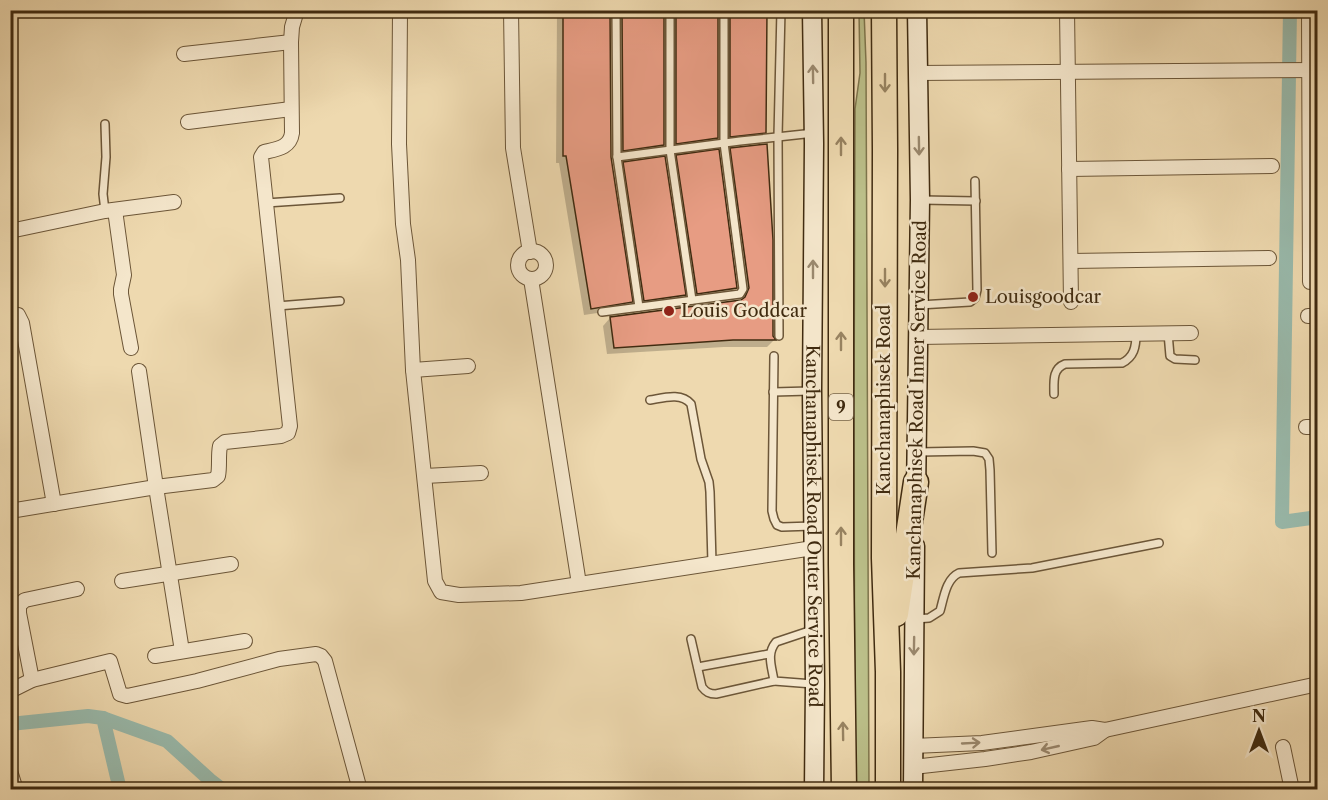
<svg xmlns="http://www.w3.org/2000/svg" width="1328" height="800" font-family="'Libre Caslon Text',serif">
	<style>
		.green { fill: #bbbf89; stroke: #7e754c; stroke-width: 1.5 }
		.shadow { fill: #0003 }
		.lines { fill: none; stroke-linecap: round; stroke-linejoin: round }
		.canal { stroke: #99baac; stroke-width: 14 }
		.building { fill: #e79c83; stroke: #402b10; stroke-width: 1.5 }
		.lane-casing { stroke: #6c5638; stroke-width: 10 }
		.street-casing { stroke: #6c5638; stroke-width: 16 }
		.secondary-casing { stroke: #402b10; stroke-width: 21 }
		.highway-casing { stroke: #402b10; stroke-width: 27 }
		.lane { stroke: #f4e6cb; stroke-width: 7 }
		.street { stroke: #f4e6cb; stroke-width: 14 }
		.secondary { stroke: #f4e6cb; stroke-width: 18 }
		.highway { stroke: #eed9af; stroke-width: 24 }
		.oneway { stroke: #9a886e }
		.oneway2 { stroke: #978260 }
		.poi-dot { fill: #8f2418; stroke: #f4e6cb; stroke-width: 2 }
		.labels { text-anchor: middle; stroke-width: 5; stroke-linejoin: round; paint-order: stroke }
		.shield { fill: #f4e6cb; stroke: #766348; stroke-width: 1.5 }
		.shield-label { font-size: 16px; font-weight: bold; fill: #402b10 }
		.poi-label { font-size: 18px; fill: #402b10; stroke: #f4e6cb; text-anchor: start }
		.street-label { font-size: 18px; fill: #402b10; stroke: #f4e6cb }
	</style>
	<rect width="100%" height="100%" fill="#eed9af"/>
	<filter id="stains"><feTurbulence type="fractalNoise" baseFrequency=".00333" numOctaves="4"/><feColorMatrix values="0 0 0 0 .2 0 0 0 0 .09 0 0 0 0 .02 0 0 0 .5 -.17"/></filter>
	<radialGradient id="worn" r=".72"><stop offset=".6" stop-color="#630" stop-opacity="0"/><stop offset="1" stop-color="#630" stop-opacity=".3"/></radialGradient>
	<polygon class="green" points="864,10 866,63 869,789 855,790 854,424 855,109 860,73 859,11"/>
	<g class="shadow">
		<polygon points="557,10 765,10 765,132 757,139 723,143 723,18 720,12 717,12 717,138 709,145 669,150 669,18 666,12 663,12 663,145 655,152 616,157 614,14 609,12 610,157 631,302 624,309 584,315 559,163 556,163"/>
		<polygon points="731,149 772,336 774,340 767,347 724,347 607,354 603,326 610,318 740,301 742,297 724,157"/>
		<polygon points="677,156 736,287 728,295 690,301 670,164"/>
		<polygon points="624,163 684,295 677,302 637,308 617,171"/>
	</g>
	<g class="lines">
		<g class="canal">
			<polyline points="1290,10 1282,522 1318,517"/>
			<polyline points="103,718 167,741 210,780 223,790"/>
			<polyline points="10,724 88,716 103,718 120,790"/>
		</g>
	</g>
	<g class="building">
		<polygon points="563,10 610,10 611,157 633,302 591,309 566,156 563,156"/>
		<polygon points="622,10 664,10 664,145 623,151"/>
		<polygon points="676,10 718,10 718,138 676,144"/>
		<polygon points="730,10 767,10 766,133 730,137"/>
		<polygon points="767,144 773,240 773,336 776,340 733,340 614,348 610,317 741,300 745,297 749,288 730,148"/>
		<polygon points="719,149 737,288 697,294 676,155"/>
		<polygon points="665,156 686,295 644,301 623,162"/>
	</g>
	<g class="lines">
		<defs>
			<g id="lane">
				<polyline points="616,10 617,157 639,307"/>
				<polyline points="670,10 670,150 692,300"/>
				<polyline points="617,157 740,141 814,133"/>
				<polyline points="922,200 976,201"/>
				<polyline points="266,203 340,198"/>
				<polyline points="105,211 103,194 106,157 105,124"/>
				<polyline points="919,305 970,302 975,298 977,290 975,181"/>
				<polyline points="277,306 340,301"/>
				<polyline points="602,312 740,294 743,289 724,143 724,10"/>
				<polyline points="1168,333 1170,356 1175,359 1195,360"/>
				<polyline points="779,336 778,136 781,10"/>
				<polyline points="774,356 772,511 774,519 777,525 782,527 813,526"/>
				<polyline points="773,392 810,391"/>
				<path d="M1054,394C1054,382 1052,369 1065,364L1122,363C1134,357 1136,347 1136,334"/>
				<path d="M650,400C663,398 681,392 691,404L701,459L709,482L710,492L712,563"/>
				<polyline points="919,452 973,451 985,453 989,459 990,470 992,553"/>
				<path d="M915,619L929,618L940,611C944,597 946,579 959,573L1032,568L1159,543"/>
				<path d="M812,630L776,642C766,654 772,667 774,681L813,684"/>
				<path d="M691,639L702,687C706,692 709,694 716,694L774,681"/>
				<polyline points="698,667 769,654"/>
			</g>
			<g id="street">
				<polyline points="511,10 513,148 530,252"/>
				<polyline points="1067,10 1071,302"/>
				<polyline points="1309,10 1310,282 1318,282"/>
				<polyline points="400,11 399,144 403,224 408,260 413,370 435,581 441,592 459,595 521,593 813,548"/>
				<polyline points="184,54 291,42"/>
				<polyline points="917,73 1318,70"/>
				<polyline points="188,122 291,109"/>
				<polyline points="1069,169 1272,166"/>
				<polyline points="115,210 124,275 121,289 121,294 131,348"/>
				<polyline points="10,231 105,211 174,202"/>
				<circle cx="532" cy="265" r="14"/>
				<polyline points="1071,261 1269,258"/>
				<polyline points="531,279 579,584"/>
				<polyline points="10,314 18,315 22,323 54,504"/>
				<polyline points="1308,316 1318,316"/>
				<polyline points="918,337 1191,333"/>
				<polyline points="413,370 468,366"/>
				<polyline points="139,371 156,487 182,651"/>
				<polyline points="1306,427 1318,427"/>
				<polyline points="425,476 481,473"/>
				<path d="M10,511L156,487L213,480L218,476C220,466 218,456 220,446L225,442L281,436L288,433L290,426L261,157L264,152C277,149 290,148 292,133L291,42L292,27L297,10"/>
				<polyline points="122,581 231,564"/>
				<polyline points="155,656 245,641"/>
				<polyline points="32,680 19,613 19,605 25,600 77,589"/>
				<polyline points="10,691 32,680 110,661 120,694 127,696 197,681 279,659 316,654 321,656 325,661 360,790"/>
				<polyline points="913,746 982,743 1092,728 1105,730 1318,684"/>
				<polyline points="1283,747 1292,790"/>
				<polyline points="913,767 985,759 1031,752 1094,738 1105,730"/>
				<polyline points="10,771 16,790"/>
			</g>
			<g id="secondary">
				<path id="s1" d="M812,10L814,144L812,391L815,684L814,790"/>
				<polyline points="916,495 920,200 917,10"/>
				<polyline points="913,790 915,546"/>
			</g>
			<g id="highway">
				<polyline points="841,10 841,564 844,790"/>
				<polyline points="884,10 885,150 884,558 888,672 888,790"/>
				<polyline points="896,614 916,482"/>
			</g>
		</defs>
		<use href="#lane" class="lane-casing"/>
		<use href="#street" class="street-casing"/>
		<use href="#secondary" class="secondary-casing"/>
		<use href="#highway" class="highway-casing"/>
		<use href="#lane" class="lane"/>
		<use href="#street" class="street"/>
		<use href="#secondary" class="secondary"/>
		<use href="#highway" class="highway"/>
	</g>
	<defs><path id="oneway-shaft" d="M-6 0H5M1.5-3L5.5 0L1.5 3" fill="none" stroke-width="1.6" stroke-linecap="round" stroke-linejoin="round" transform="scale(1.5)"/></defs>
	<g class="oneway">
		<use href="#oneway-shaft" transform="translate(813 74) rotate(-91)"/>
		<use href="#oneway-shaft" transform="translate(919 146) rotate(89)"/>
		<use href="#oneway-shaft" transform="translate(813 269) rotate(-90)"/>
		<use href="#oneway-shaft" transform="translate(914 646) rotate(91)"/>
		<use href="#oneway-shaft" transform="translate(971 743) rotate(-3)"/>
		<use href="#oneway-shaft" transform="translate(1050 748) rotate(167)"/>
	</g>
	<g class="oneway2">
		<use href="#oneway-shaft" transform="translate(885 83) rotate(90)"/>
		<use href="#oneway-shaft" transform="translate(841 146) rotate(-90)"/>
		<use href="#oneway-shaft" transform="translate(885 278) rotate(90)"/>
		<use href="#oneway-shaft" transform="translate(841 341) rotate(-90)"/>
		<use href="#oneway-shaft" transform="translate(841 536) rotate(-90)"/>
		<use href="#oneway-shaft" transform="translate(843 731) rotate(-91)"/>
	</g>
	<g class="poi-dot">
		<circle cx="973" cy="297" r="6"/>
		<circle cx="669" cy="311" r="6"/>
	</g>
	<g class="labels">
		<rect class="shield" x="829" y="394" width="24" height="26" rx="4.5"/>
		<g class="shield-label">
			<text x="841" y="413">9</text>
		</g>
		<g class="poi-label">
			<text x="985" y="303">Louisgoodcar</text>
			<text x="681" y="317">Louis Goddcar</text>
		</g>
		<g class="street-label">
			<text transform="translate(884 400) rotate(-90)" y="6">Kanchanaphisek Road</text>
			<text transform="translate(917 400) rotate(-89)" y="6">Kanchanaphisek Road Inner Service Road</text>
			<text dy="6" stroke="none"><textPath href="#s1" startOffset="516">Kanchanaphisek Road Outer Service Road</textPath></text>
		</g>
	</g>
	<rect width="1328" height="800" fill="none" stroke="#eed9af" stroke-width="36"/>
	<rect x="12" y="12" width="1304" height="776" fill="none" stroke="#402b10" stroke-width="3"/>
	<rect x="18" y="18" width="1292" height="764" fill="none" stroke="#402b10" stroke-width="1.5"/>
	<g transform="translate(1259 731)" stroke="#f4e6cb" stroke-width="4.5" paint-order="stroke">
	<path d="M0-4.5L10 22L0 15L-10 22Z" fill="#402b10"/>
	<text y="-9" font-size="16" font-weight="bold" text-anchor="middle" fill="#402b10">N</text>
	</g>
	<rect width="100%" height="100%" filter="url(#stains)"/>
	<rect width="100%" height="100%" fill="url(#worn)"/>
</svg>
